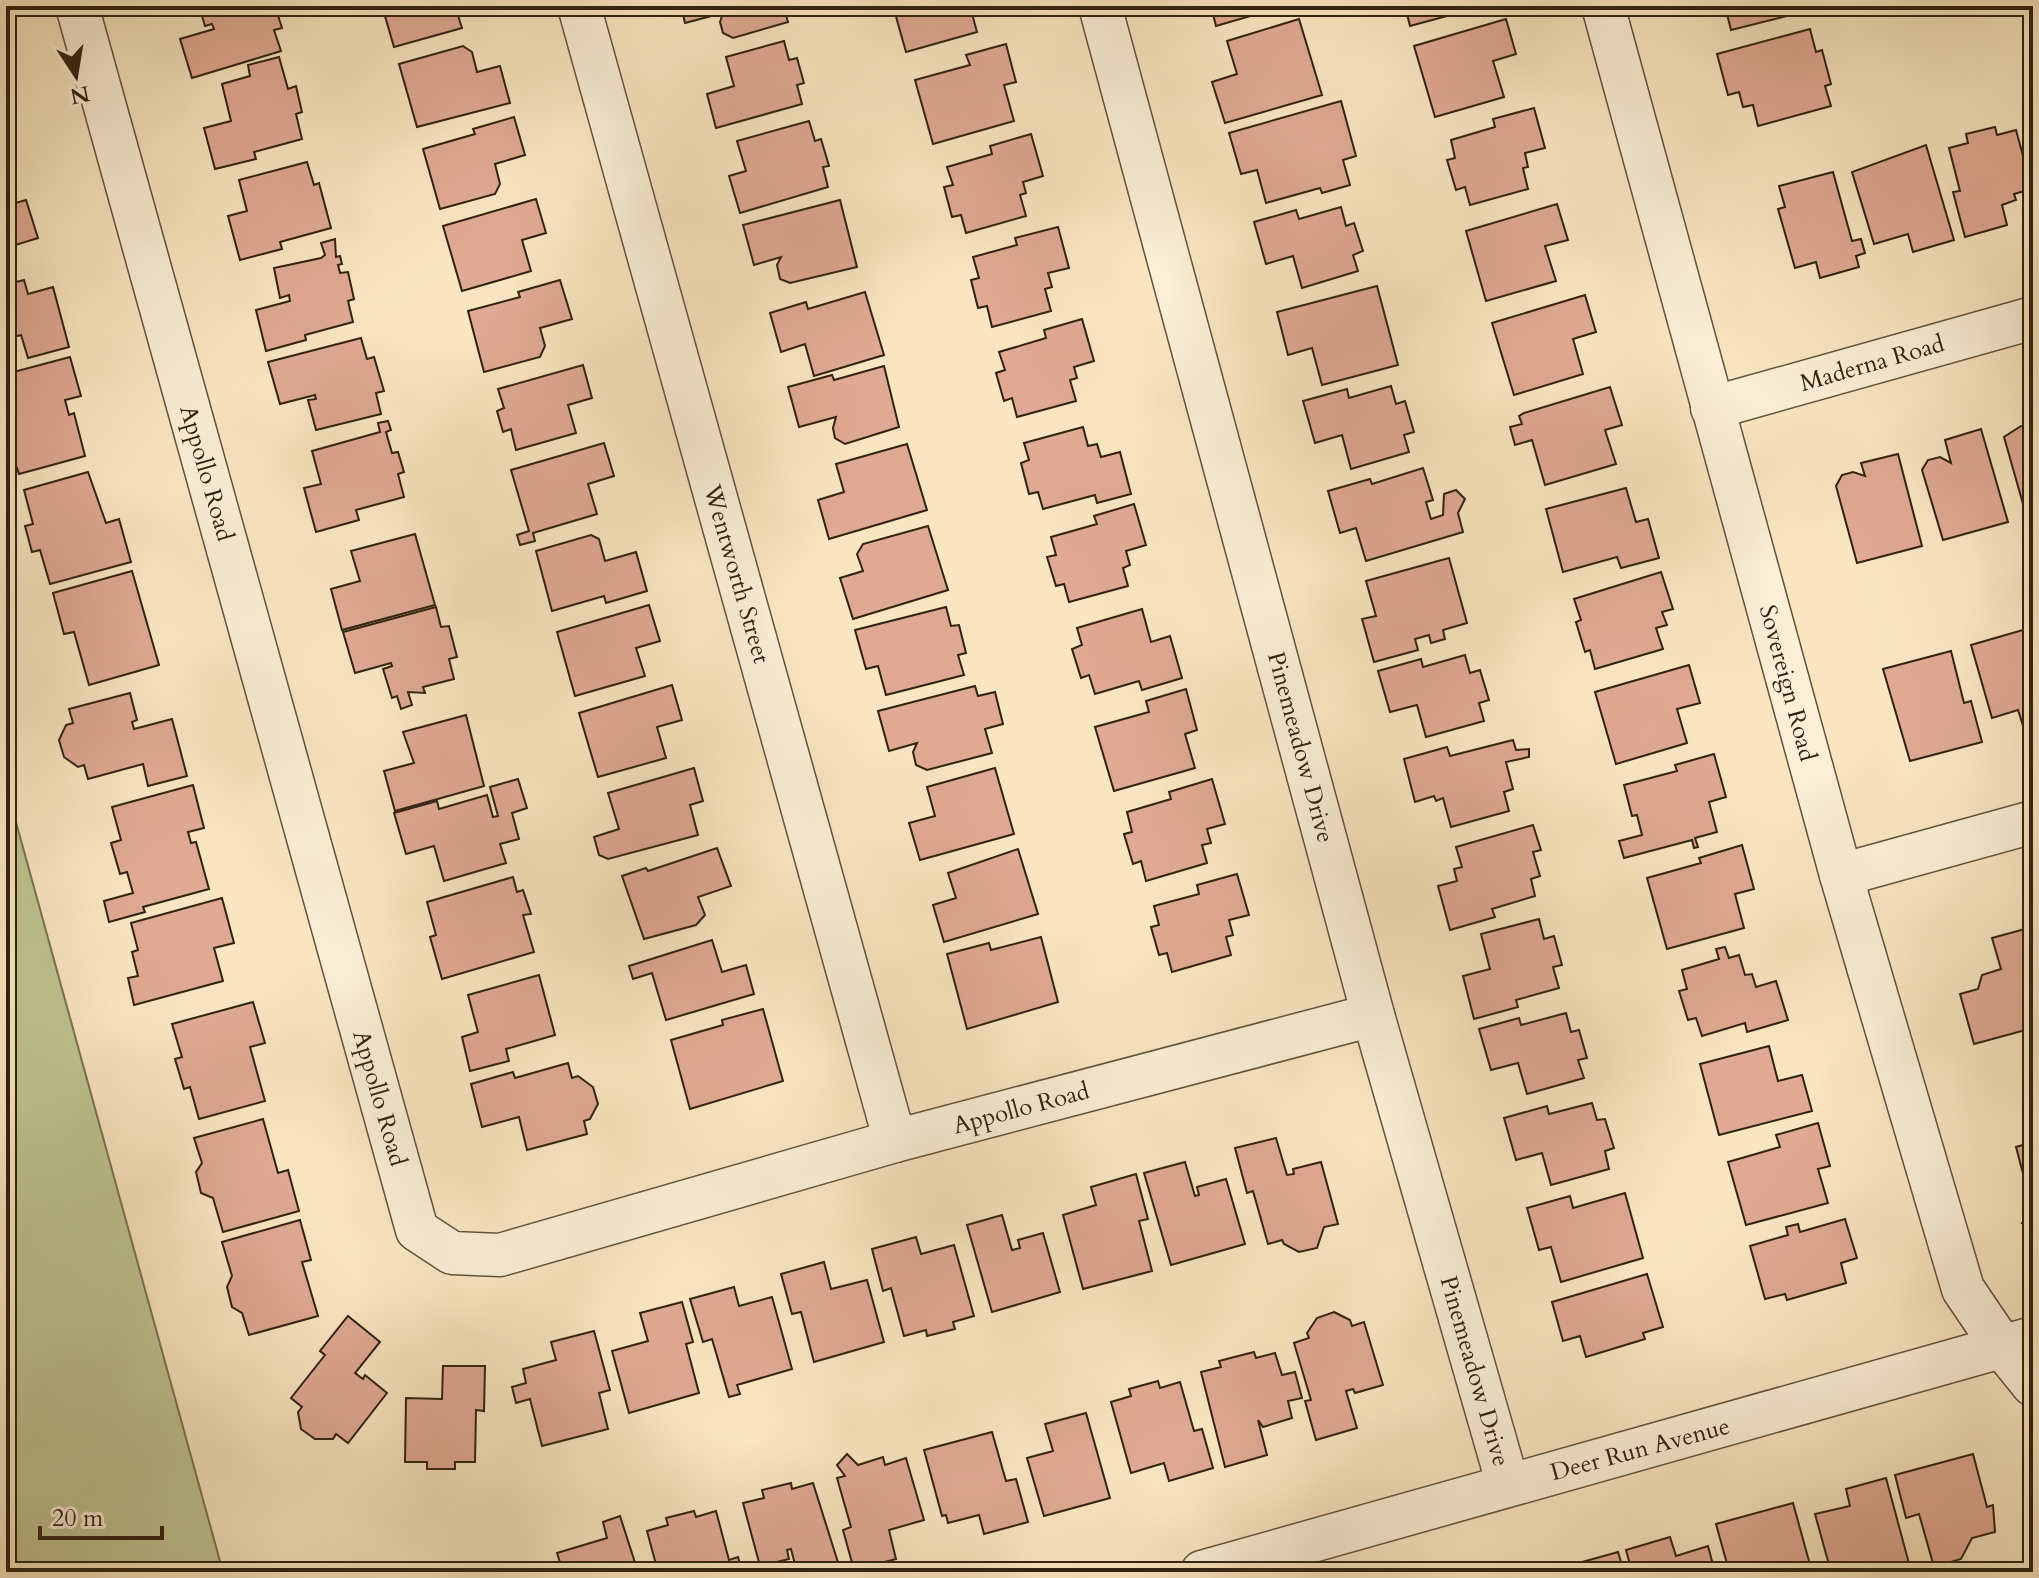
<svg xmlns="http://www.w3.org/2000/svg" width="2039" height="1578" font-family="Cardo,serif">
	<style>
		.green { fill: #bfc492; stroke: #787352; stroke-width: 2 }
		.building { fill: #e0a993; stroke: #302211; stroke-width: 2 }
		.lines { fill: none; stroke-linecap: round; stroke-linejoin: round }
		.minor-casing { stroke: #62533d; stroke-width: 45 }
		.minor { stroke: #fbefd7; stroke-width: 42 }
		.labels { text-anchor: middle; stroke-width: 6; stroke-linejoin: round; paint-order: stroke }
		.street-label { font-size: 24px; fill: #302211; stroke: #fbefd7 }
	</style>
	<rect width="100%" height="100%" fill="#f9e6c1"/>
	<filter id="stains"><feTurbulence type="fractalNoise" baseFrequency=".0025" numOctaves="4"/><feColorMatrix values="0 0 0 0 .2 0 0 0 0 .09 0 0 0 0 .02 0 0 0 .5 -.17"/></filter>
	<radialGradient id="worn" r=".72"><stop offset=".6" stop-color="#630" stop-opacity="0"/><stop offset="1" stop-color="#630" stop-opacity=".3"/></radialGradient>
	<polygon class="green" points="6,786 223,1572 6,1572"/>
	<g class="building">
		<polygon points="199,6 275,6 282,28 274,30 281,51 192,78 180,39 214,29 212,24 205,26"/>
		<polygon points="382,6 455,6 462,28 394,47"/>
		<polygon points="681,6 783,6 788,22 733,38 723,33 720,22 723,13 685,23"/>
		<polygon points="893,6 970,6 977,32 906,52"/>
		<polygon points="1211,6 1285,6 1216,26"/>
		<polygon points="1405,6 1484,6 1410,26"/>
		<polygon points="1715,6 1802,6 1803,12 1731,30 1726,10 1717,12"/>
		<polygon points="1299,19 1322,95 1225,123 1212,82 1237,74 1227,41"/>
		<polygon points="1506,19 1516,54 1493,61 1504,97 1435,117 1414,46"/>
		<polygon points="1810,29 1816,52 1822,50 1831,84 1825,86 1831,106 1758,126 1753,105 1743,107 1739,92 1728,95 1717,54"/>
		<polygon points="784,41 789,60 797,58 804,83 797,85 802,104 716,128 707,94 734,86 726,57"/>
		<polygon points="1006,44 1016,82 1004,85 1014,121 933,144 915,80 970,65 966,55"/>
		<polygon points="463,46 472,52 477,72 500,66 510,103 417,127 399,64"/>
		<polygon points="279,57 288,89 296,86 302,112 296,114 302,139 254,152 256,159 215,169 204,128 231,121 222,84 250,76 248,65"/>
		<polygon points="1341,101 1356,156 1343,160 1350,185 1322,193 1320,188 1266,203 1257,170 1241,174 1229,133"/>
		<polygon points="1534,108 1545,148 1525,153 1528,167 1523,168 1528,189 1470,205 1465,187 1456,190 1447,160 1455,158 1451,140 1495,127 1493,119"/>
		<polygon points="514,117 525,155 495,164 500,184 495,194 440,209 423,149 475,134 473,129"/>
		<polygon points="809,121 815,141 821,139 829,166 823,167 828,187 740,213 729,176 746,171 737,141"/>
		<polygon points="1995,127 1997,135 2016,130 2032,189 2014,194 2016,200 2002,205 2007,225 1965,237 1953,192 1960,191 1949,148 1968,143 1966,134"/>
		<polygon points="1031,134 1043,176 1023,182 1026,193 1020,195 1026,216 966,233 961,215 952,217 944,187 953,185 947,167 992,154 990,146"/>
		<polygon points="1926,145 1954,240 1913,252 1908,234 1874,244 1852,172"/>
		<polygon points="307,162 314,185 319,183 331,228 280,242 282,249 240,260 228,216 247,211 239,180"/>
		<polygon points="6,168 12,204 26,200 38,238 6,248"/>
		<polygon points="1833,172 1852,241 1861,239 1865,253 1856,256 1859,267 1820,278 1816,262 1795,268 1778,209 1785,207 1779,186"/>
		<polygon points="536,199 546,233 522,240 531,271 462,291 443,226"/>
		<polygon points="840,200 857,267 790,283 780,279 777,265 781,257 754,265 743,225"/>
		<polygon points="1557,204 1568,240 1545,246 1556,281 1486,301 1466,231"/>
		<polygon points="1341,207 1346,226 1354,223 1363,251 1353,255 1358,271 1302,288 1293,256 1266,264 1254,222 1296,210 1299,219"/>
		<polygon points="1058,227 1069,268 1048,273 1052,287 1045,289 1051,311 992,327 987,306 978,308 971,280 979,278 973,257 1017,245 1015,238"/>
		<polygon points="335,239 336,257 340,256 342,264 338,265 340,273 348,272 354,299 348,301 353,322 305,335 306,340 266,351 256,310 290,301 289,295 280,298 274,268 321,258 325,255 321,243"/>
		<polygon points="10,261 16,282 24,280 28,294 53,287 69,347 28,358 21,335 6,339 6,263"/>
		<polygon points="560,280 572,319 540,328 545,346 540,357 484,372 468,311 520,297 518,292"/>
		<polygon points="1377,286 1398,365 1322,385 1312,348 1288,355 1277,312"/>
		<polygon points="865,292 884,355 814,376 805,344 781,352 770,313 806,302 808,309"/>
		<polygon points="1585,295 1596,332 1573,339 1583,374 1514,395 1492,323"/>
		<polygon points="1082,319 1094,361 1074,367 1077,378 1070,380 1076,401 1017,417 1012,398 1004,401 996,373 1005,370 999,352 1046,338 1044,330"/>
		<polygon points="361,338 367,359 374,357 384,391 376,393 381,414 316,430 308,400 316,399 315,395 280,404 268,362"/>
		<polygon points="70,357 81,396 65,400 69,415 74,413 85,456 19,474 17,468 6,471 6,374"/>
		<polygon points="583,365 592,398 568,405 576,433 516,450 511,429 503,432 497,411 504,408 498,389"/>
		<polygon points="884,366 899,427 845,444 835,438 833,428 836,417 799,427 788,387 832,375 834,380"/>
		<polygon points="1391,386 1396,404 1405,401 1414,432 1404,435 1409,452 1351,469 1342,435 1315,443 1303,401 1347,389 1349,398"/>
		<polygon points="1610,387 1622,425 1605,430 1616,464 1545,485 1532,440 1515,445 1510,427 1522,424 1519,416 1524,413"/>
		<polygon points="2033,415 2033,516 2027,518 2004,437 2021,426 2032,429 2029,416"/>
		<polygon points="388,421 391,430 386,432 392,453 398,452 404,472 398,474 404,497 356,510 359,520 316,532 304,488 321,484 312,451 380,432 378,423"/>
		<polygon points="1083,427 1088,446 1097,444 1101,457 1120,452 1131,494 1097,503 1095,495 1043,509 1038,492 1029,494 1021,463 1029,460 1024,443"/>
		<polygon points="1981,429 2008,522 1943,540 1922,470 1928,460 1940,457 1951,463 1945,440"/>
		<polygon points="604,443 614,476 588,484 597,514 533,533 535,541 520,545 517,535 529,531 511,470"/>
		<polygon points="907,444 927,510 829,539 818,500 844,492 836,464"/>
		<polygon points="1898,454 1922,546 1857,563 1836,486 1842,475 1853,472 1865,476 1861,463"/>
		<polygon points="1423,468 1433,500 1426,502 1431,519 1443,515 1444,494 1456,490 1465,499 1458,513 1463,532 1366,561 1356,528 1340,533 1328,491 1370,479 1372,484"/>
		<polygon points="88,472 106,523 119,519 131,562 50,584 40,550 32,552 25,526 33,524 24,490"/>
		<polygon points="1626,488 1636,522 1648,519 1659,558 1621,568 1617,557 1563,572 1546,509"/>
		<polygon points="1134,504 1146,545 1126,551 1130,565 1123,568 1128,586 1069,602 1064,584 1056,586 1047,557 1056,555 1051,537 1097,524 1094,516"/>
		<polygon points="928,526 948,590 853,619 840,578 863,571 857,554 863,544"/>
		<polygon points="415,534 435,605 342,630 331,589 360,581 351,551"/>
		<polygon points="591,535 599,539 605,561 636,552 647,591 606,603 604,596 552,611 536,551"/>
		<polygon points="1449,558 1467,623 1443,630 1445,639 1431,643 1429,635 1415,639 1418,650 1374,662 1362,619 1376,616 1366,581"/>
		<polygon points="132,571 159,665 89,685 74,632 64,634 53,593"/>
		<polygon points="1661,572 1673,609 1662,612 1667,625 1656,628 1663,649 1595,669 1590,650 1585,652 1576,622 1581,620 1574,599"/>
		<polygon points="649,605 660,641 636,648 645,676 575,696 557,632"/>
		<polygon points="436,607 441,627 449,626 457,657 449,659 454,679 423,687 425,693 408,692 412,705 401,709 397,696 392,698 383,669 392,666 391,663 355,673 343,632"/>
		<polygon points="946,607 951,626 959,625 966,653 958,655 964,675 886,695 878,666 866,669 855,630"/>
		<polygon points="1142,609 1151,642 1170,636 1182,678 1142,690 1139,681 1095,694 1089,675 1081,678 1072,649 1082,645 1077,628"/>
		<polygon points="2033,627 2033,730 2025,732 2018,710 1992,718 1971,645"/>
		<polygon points="1951,651 1964,703 1971,701 1982,742 1910,761 1883,669"/>
		<polygon points="1465,655 1470,673 1480,670 1489,700 1479,703 1484,721 1426,737 1417,705 1390,712 1378,671 1421,659 1423,667"/>
		<polygon points="1689,665 1700,703 1677,709 1687,743 1616,764 1595,692"/>
		<polygon points="672,685 682,720 657,727 666,758 598,777 579,713"/>
		<polygon points="975,686 978,696 995,692 1003,724 985,729 992,753 927,770 916,765 913,752 917,743 889,751 878,711"/>
		<polygon points="1186,689 1197,730 1185,734 1195,768 1114,791 1095,727 1149,712 1146,701"/>
		<polygon points="130,693 137,720 132,722 134,729 172,719 187,776 148,786 143,764 88,779 84,765 78,767 64,757 59,740 66,725 73,723 69,709"/>
		<polygon points="466,715 484,786 395,811 384,771 414,763 403,732"/>
		<polygon points="1513,740 1516,750 1529,749 1529,757 1506,762 1513,789 1504,792 1509,811 1451,827 1443,798 1436,801 1434,796 1415,802 1404,759 1447,747 1450,756"/>
		<polygon points="1714,754 1726,797 1709,802 1717,832 1695,838 1698,847 1694,848 1692,840 1624,858 1619,841 1642,835 1637,815 1632,816 1624,785 1677,771 1675,765"/>
		<polygon points="694,768 703,801 690,805 698,835 608,859 599,855 594,837 619,829 608,793"/>
		<polygon points="995,768 1014,834 920,860 909,823 935,816 927,787"/>
		<polygon points="518,779 527,808 512,813 519,839 500,844 506,863 444,881 434,846 406,854 394,813 437,801 439,809 487,795 493,817 498,816 490,787"/>
		<polygon points="1212,779 1225,824 1207,829 1211,843 1202,845 1207,863 1146,881 1141,861 1133,864 1124,834 1132,832 1127,812 1171,799 1169,792"/>
		<polygon points="193,785 204,828 188,832 191,843 196,842 209,889 143,907 145,912 109,922 104,901 133,893 127,872 120,874 111,843 121,840 112,807"/>
		<polygon points="1533,825 1541,850 1533,852 1540,876 1531,879 1535,896 1492,909 1495,917 1450,930 1438,886 1457,881 1454,869 1462,867 1456,847"/>
		<polygon points="1742,845 1754,889 1735,894 1744,928 1667,949 1647,878 1701,863 1699,858"/>
		<polygon points="717,848 731,886 698,897 705,915 696,925 644,939 622,876 646,868 648,871"/>
		<polygon points="1018,849 1038,914 944,942 933,905 956,898 948,873"/>
		<polygon points="1237,874 1249,915 1229,920 1233,935 1226,937 1231,955 1172,972 1167,953 1159,955 1151,927 1159,925 1154,906 1199,894 1197,885"/>
		<polygon points="513,877 517,892 523,890 531,914 523,915 534,952 442,979 430,937 436,935 427,902"/>
		<polygon points="222,898 234,943 214,948 223,981 134,1005 128,978 138,976 132,952 138,950 131,923"/>
		<polygon points="1539,919 1544,939 1554,936 1562,965 1553,967 1559,988 1516,1000 1518,1007 1474,1019 1463,976 1490,969 1481,934"/>
		<polygon points="2032,927 2033,1028 1974,1044 1960,994 1978,989 1982,975 2001,969 1992,938"/>
		<polygon points="1041,937 1058,1002 967,1029 947,954 989,943 991,950"/>
		<polygon points="712,940 722,972 746,965 754,994 666,1020 652,973 633,979 629,966"/>
		<polygon points="1725,947 1729,958 1739,955 1745,975 1752,974 1756,987 1776,981 1788,1020 1747,1032 1745,1023 1702,1036 1696,1018 1688,1020 1679,991 1687,989 1682,970 1719,959 1716,949"/>
		<polygon points="539,975 555,1035 506,1049 509,1061 470,1071 462,1037 478,1032 468,995"/>
		<polygon points="253,1002 265,1043 250,1047 265,1101 199,1119 190,1087 184,1089 175,1059 182,1057 172,1024"/>
		<polygon points="763,1009 783,1081 690,1109 671,1040 723,1025 722,1020"/>
		<polygon points="1566,1013 1571,1032 1579,1030 1587,1058 1578,1060 1584,1078 1527,1094 1518,1063 1491,1070 1479,1029 1519,1018 1521,1025"/>
		<polygon points="1769,1046 1778,1081 1802,1075 1812,1111 1719,1135 1700,1064"/>
		<polygon points="568,1063 572,1078 578,1076 593,1087 598,1104 590,1119 584,1121 587,1134 527,1150 519,1117 482,1127 471,1084 513,1072 515,1078"/>
		<polygon points="1592,1103 1597,1120 1605,1119 1614,1148 1605,1151 1609,1169 1551,1185 1542,1153 1516,1160 1504,1118 1547,1106 1549,1114"/>
		<polygon points="263,1119 278,1173 288,1170 299,1211 223,1232 213,1198 201,1193 196,1172 202,1163 194,1138"/>
		<polygon points="1818,1123 1830,1166 1818,1169 1828,1203 1746,1225 1728,1162 1780,1147 1776,1135"/>
		<polygon points="1276,1138 1287,1175 1294,1174 1293,1169 1321,1162 1338,1224 1324,1227 1317,1248 1299,1252 1284,1244 1282,1240 1268,1244 1253,1191 1247,1193 1235,1148"/>
		<polygon points="2033,1142 2033,1230 2025,1229 2026,1225 2022,1223 2032,1208 2016,1147"/>
		<polygon points="1185,1162 1195,1196 1199,1195 1197,1187 1226,1179 1245,1244 1171,1265 1144,1173"/>
		<polygon points="1136,1174 1148,1219 1139,1221 1152,1271 1083,1289 1063,1215 1096,1205 1091,1187"/>
		<polygon points="1625,1193 1643,1258 1561,1282 1551,1247 1539,1250 1527,1208 1570,1196 1573,1208"/>
		<polygon points="1002,1215 1012,1250 1020,1248 1018,1240 1043,1233 1060,1292 992,1312 967,1225"/>
		<polygon points="1845,1219 1857,1258 1841,1263 1846,1283 1787,1300 1785,1294 1765,1299 1750,1246 1788,1235 1786,1227 1798,1224 1800,1232"/>
		<polygon points="300,1220 311,1260 302,1262 318,1316 249,1335 242,1313 232,1307 227,1287 232,1276 222,1242"/>
		<polygon points="916,1237 921,1254 954,1245 974,1316 953,1322 955,1329 927,1336 926,1330 904,1336 891,1288 883,1291 872,1249"/>
		<polygon points="824,1262 831,1289 867,1280 884,1342 814,1362 801,1312 792,1314 781,1274"/>
		<polygon points="1647,1274 1663,1327 1643,1333 1645,1339 1586,1357 1580,1336 1563,1341 1552,1302"/>
		<polygon points="734,1287 739,1306 772,1297 792,1369 737,1385 740,1394 729,1397 712,1339 703,1342 690,1299"/>
		<polygon points="682,1302 693,1342 686,1344 699,1393 629,1413 612,1351 648,1341 640,1313"/>
		<polygon points="1334,1312 1350,1320 1352,1326 1364,1322 1383,1385 1355,1393 1353,1389 1346,1391 1357,1428 1316,1440 1305,1401 1311,1400 1294,1343 1309,1338 1307,1333 1317,1318"/>
		<polygon points="348,1316 380,1342 355,1373 363,1379 365,1375 387,1393 348,1443 336,1434 333,1439 315,1439 301,1429 298,1412 302,1407 291,1398 325,1355 320,1351"/>
		<polygon points="594,1331 610,1390 599,1393 608,1429 542,1446 530,1399 516,1403 512,1387 526,1383 523,1369 556,1360 551,1342"/>
		<polygon points="1254,1352 1256,1358 1275,1353 1282,1375 1295,1372 1302,1398 1288,1401 1292,1418 1263,1427 1258,1420 1267,1455 1225,1467 1201,1372 1221,1367 1219,1361"/>
		<polygon points="443,1366 485,1366 484,1411 476,1410 475,1462 455,1462 455,1469 427,1469 427,1462 405,1462 406,1398 442,1399"/>
		<polygon points="1158,1381 1160,1388 1180,1382 1194,1431 1202,1429 1213,1468 1169,1481 1164,1463 1131,1473 1111,1402 1131,1396 1129,1389"/>
		<polygon points="1086,1413 1110,1498 1044,1516 1027,1458 1053,1451 1045,1424"/>
		<polygon points="992,1432 1006,1481 1016,1479 1028,1522 984,1534 979,1515 948,1523 946,1515 942,1516 924,1450"/>
		<polygon points="847,1454 858,1465 883,1457 885,1465 906,1458 924,1520 889,1530 896,1559 854,1570 843,1530 851,1527 837,1478 845,1476 837,1465"/>
		<polygon points="1973,1454 1987,1507 1993,1505 1995,1532 1972,1538 1961,1559 1934,1567 1919,1514 1906,1518 1895,1475"/>
		<polygon points="1886,1478 1911,1571 1831,1572 1815,1514 1850,1506 1846,1489"/>
		<polygon points="791,1483 792,1489 813,1483 841,1572 797,1572 791,1549 787,1550 789,1559 760,1566 743,1503 764,1498 762,1490"/>
		<polygon points="1793,1503 1812,1572 1741,1572 1739,1567 1729,1571 1716,1524"/>
		<polygon points="694,1511 696,1517 716,1511 729,1560 738,1557 742,1572 658,1572 647,1531 668,1525 666,1518"/>
		<polygon points="620,1516 638,1572 563,1572 557,1553 607,1538 603,1522"/>
		<polygon points="1670,1537 1676,1556 1708,1546 1715,1572 1632,1572 1626,1550"/>
		<polygon points="1618,1552 1624,1572 1577,1572 1575,1564"/>
		<polygon points="512,1566 513,1572 490,1572"/>
	</g>
	<g class="lines">
		<defs>
			<g id="minor">
				<polyline points="77,6 417,1230 452,1253 500,1255 895,1141 1373,1015"/>
				<polyline points="579,6 895,1141"/>
				<polyline points="1100,6 1373,1015 1508,1485"/>
				<polyline points="1603,6 1841,875 1963,1289 2003,1348 2033,1385"/>
				<polyline points="1712,408 2033,318"/>
				<polyline points="1841,875 2033,822"/>
				<polyline points="1202,1572 2033,1338"/>
			</g>
		</defs>
		<use href="#minor" class="minor-casing"/>
		<use href="#minor" class="minor"/>
	</g>
	<g class="labels">
		<g class="street-label">
			<text transform="translate(1872 363) rotate(-16)" y="8">Maderna Road</text>
			<text transform="translate(207 473) rotate(74)" y="8">Appollo Road</text>
			<text transform="translate(737 574) rotate(74)" y="8">Wentworth Street</text>
			<text transform="translate(1788 683) rotate(75)" y="8">Sovereign Road</text>
			<text transform="translate(1301 747) rotate(75)" y="8">Pinemeadow Drive</text>
			<text transform="translate(380 1098) rotate(74)" y="8">Appollo Road</text>
			<text transform="translate(1021 1108) rotate(-15)" y="8">Appollo Road</text>
			<text transform="translate(1475 1371) rotate(74)" y="8">Pinemeadow Drive</text>
			<text transform="translate(1640 1449) rotate(-15)" y="8">Deer Run Avenue</text>
		</g>
	</g>
	<rect width="2039" height="1578" fill="none" stroke="#f9e6c1" stroke-width="32"/>
	<rect x="8" y="8" width="2023" height="1562" fill="none" stroke="#302211" stroke-width="4"/>
	<rect x="16" y="16" width="2007" height="1546" fill="none" stroke="#302211" stroke-width="2"/>
	<g transform="translate(76 76) rotate(168)" stroke="#fbefd7" stroke-width="6" paint-order="stroke">
	<path d="M0-6L14 30L0 20L-14 30Z" fill="#302211"/>
	<text y="-12" font-size="22" font-weight="bold" text-anchor="middle" fill="#302211">N</text>
	</g>
	<path d="M40 1526v12h122v-12" fill="none" stroke="#302211" stroke-width="4"/>
	<text x="52" y="1526" font-size="24" fill="#302211" stroke="#fbefd7" stroke-width="6" paint-order="stroke">20 m</text>
	<rect width="100%" height="100%" filter="url(#stains)"/>
	<rect width="100%" height="100%" fill="url(#worn)"/>
</svg>
